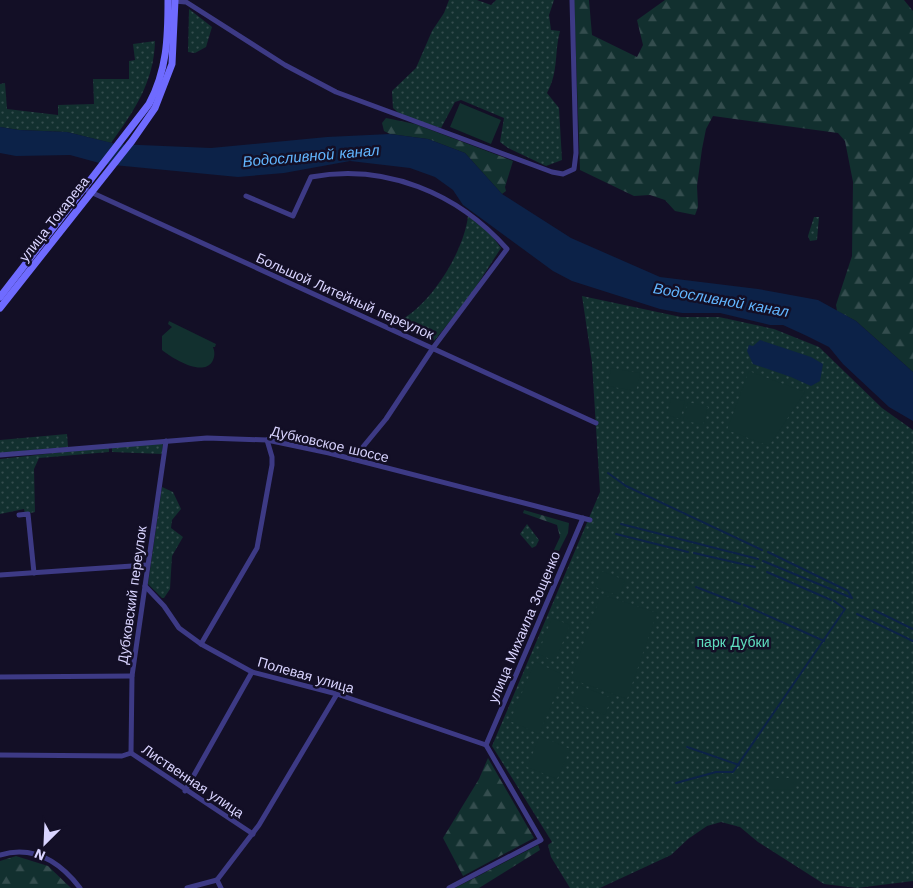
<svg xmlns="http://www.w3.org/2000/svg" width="913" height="888" font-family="'Work Sans',sans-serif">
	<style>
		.grass { fill: url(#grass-dots) }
		.forest { fill: url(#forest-firs) }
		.pitch { fill: #12302f }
		.water { fill: #0c2248 }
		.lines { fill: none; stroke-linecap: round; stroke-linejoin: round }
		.stream { stroke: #0c2248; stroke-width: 2 }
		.street { stroke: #3d3a85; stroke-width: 5 }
		.secondary { stroke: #6f6bff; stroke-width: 7 }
		.labels { text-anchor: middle; stroke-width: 5; stroke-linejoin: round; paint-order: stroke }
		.street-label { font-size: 14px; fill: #d9d4ff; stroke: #130f26 }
		.park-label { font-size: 14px; fill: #5fe0c0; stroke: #130f26 }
		.water-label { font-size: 15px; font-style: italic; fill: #62b6ff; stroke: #130f26 }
	</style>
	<defs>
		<pattern id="grass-dots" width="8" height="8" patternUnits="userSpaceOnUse" patternTransform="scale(1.25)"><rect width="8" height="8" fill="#12302f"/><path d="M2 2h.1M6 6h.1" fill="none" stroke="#344d4e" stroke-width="1.8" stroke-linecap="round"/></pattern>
		<pattern id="forest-firs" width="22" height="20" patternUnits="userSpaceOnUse" patternTransform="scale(1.25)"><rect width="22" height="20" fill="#12302f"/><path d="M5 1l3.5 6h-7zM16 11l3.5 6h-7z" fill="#344d4e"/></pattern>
	</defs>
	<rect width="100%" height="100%" fill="#130f26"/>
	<g class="grass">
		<path d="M449,0H477L491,5L496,0H554L549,15L551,30L560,31C554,54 559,71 547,93L559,108L562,160L546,166L508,148L500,142L504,118L461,100L455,102L441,128L402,116L393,108L392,91L416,68L432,31L444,13Z"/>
		<polygon points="189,9 212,27 206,47 195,53 188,52"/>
		<path d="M155,41C154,82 134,111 111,143L67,132L19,130L0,127V84L5,83L7,109L58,115V105L94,104L93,79H129V61L135,60L133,44Z"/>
		<path d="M468,216L489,232L501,248L468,299L434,341L423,336L426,329L416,325L412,328L400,323L401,320C432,303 464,251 468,216Z"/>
		<polygon points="814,217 819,217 817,240 810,241 808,236"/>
		<polygon points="582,296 681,317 719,317 774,329 819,347 882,408 913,430 913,881 857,888 824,884 758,842 740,827 721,822 707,826 688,839 671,855 600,888 570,888 551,857 548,845 552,842 492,746 600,492 592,363"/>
		<polygon points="67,434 68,447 0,453 0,440"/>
		<polygon points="163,442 162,454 112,452 112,447"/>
		<polygon points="109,447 109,452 39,458 34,469 35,512 25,514 24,509 0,514 0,459"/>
		<polygon points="162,487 173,492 181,509 172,520 171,528 183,537 172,556 170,589 164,598 162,598 148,584"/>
		<polygon points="527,524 539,540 536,546 532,548 520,534"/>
	</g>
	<g class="forest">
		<polygon points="574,0 589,0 592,35 637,57 643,45 637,20 665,0 904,0 913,11 913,372 856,321 837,311 836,305 852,256 853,182 845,141 838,133 713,116 706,129 702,149 697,186 698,207 695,215 675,211 665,200 650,195 634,196 580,170"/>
		<polygon points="386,118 415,124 513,161 505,187 506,191 502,194 465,153 428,139 390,134 384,131 382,123"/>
		<polygon points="524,510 569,523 568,533 558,553 554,550 560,537 557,525 523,513"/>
		<polygon points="488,758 534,838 463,876 443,838 479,779"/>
		<polygon points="538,845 540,850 479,888 455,888"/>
		<polygon points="16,856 48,866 71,888 0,888 0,861"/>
	</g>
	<g class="pitch">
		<polygon points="460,103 501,120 491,144 450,127"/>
		<path d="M169,321L216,344L215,347H213C215,352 215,357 212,362C202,377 172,358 162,350V336L172,327L168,324Z"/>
		<polygon points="611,368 640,373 636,391 608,386"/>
		<polygon points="749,371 805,392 769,446 727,430"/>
		<polygon points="671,398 685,401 680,419 667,415"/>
		<polygon points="688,402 708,407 703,425 683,420"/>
		<polygon points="601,571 625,580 619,596 595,587"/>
		<polygon points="601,594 657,613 627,699 571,679"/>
		<polygon points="552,618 570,625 555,661 538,654"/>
		<polygon points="535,662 564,675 539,734 510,721"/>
		<polygon points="579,685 611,698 605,715 572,702"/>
		<polygon points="540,736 570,749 557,779 527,767"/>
		<polygon points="770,778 794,778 794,790 770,789"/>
	</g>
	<g class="water">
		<polygon points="0,127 19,130 67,132 116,144 211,148 327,137 390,134 428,139 465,153 502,194 571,238 660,277 758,289 818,300 856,321 913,372 913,421 889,407 843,364 829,347 807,336 783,325 770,325 720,313 682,313 660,309 572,281 553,271 463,205 453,190 435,177 410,168 350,161 284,173 238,177 103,164 70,155 16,156 0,153"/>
		<polygon points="760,340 811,357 823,364 820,381 811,386 791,377 753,364 747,351 749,345 753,346"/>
	</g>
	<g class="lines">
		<g class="stream">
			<polyline points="608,473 626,486 762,550"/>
			<polyline points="621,524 758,559"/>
			<polyline points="616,534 688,552"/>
			<polyline points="694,553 755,567"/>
			<polyline points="763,561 852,598 848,591 768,552"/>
			<polyline points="767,572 831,600"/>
			<polyline points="696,587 740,604"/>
			<polyline points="744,605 824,641"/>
			<polyline points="874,610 913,629"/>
			<polyline points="857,614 913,641"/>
			<polyline points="687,747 739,765"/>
			<polyline points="676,783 716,772 733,772 845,609 834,601"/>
		</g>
		<g class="street">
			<polyline points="174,1 186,2 285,65 336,92 552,172 563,174 574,169 576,153 572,0"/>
			<polyline points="84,189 596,423"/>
			<path d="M246,196L293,216L311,177C385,163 458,193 507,249L433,348L386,419L353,459"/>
			<polyline points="0,455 207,438 267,440 329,453 590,520"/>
			<polyline points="19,515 28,514 34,573"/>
			<polyline points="0,575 147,565"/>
			<polyline points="145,586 164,606 179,628 201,644 252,672 337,694 486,745"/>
			<polyline points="201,644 257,548 272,465 272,457 267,440"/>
			<polyline points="0,677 132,676"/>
			<polyline points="486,745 583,518"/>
			<polyline points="131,753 132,676 166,441"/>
			<polyline points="0,755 122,756 131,753 253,834"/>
			<polyline points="185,791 252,672"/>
			<path d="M0,855C34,845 60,862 80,888"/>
			<polyline points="217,880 259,825 337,694"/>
			<polyline points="217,880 221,888"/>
			<polyline points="187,888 217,880"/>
			<polyline points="449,888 541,840 486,745"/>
		</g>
		<g class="secondary">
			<path d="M0,297L149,104C167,70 168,38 168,0"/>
			<polyline points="0,308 132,141 155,108 172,64 175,0"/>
		</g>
	</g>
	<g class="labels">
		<g class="street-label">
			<text transform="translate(54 219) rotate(-52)" y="5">улица Токарева</text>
			<text transform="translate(345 296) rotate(24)" y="5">Большой Литейный переулок</text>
			<text transform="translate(330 444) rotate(13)" y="5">Дубковское шоссе</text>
			<text transform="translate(132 595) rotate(-82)" y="5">Дубковский переулок</text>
			<text transform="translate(524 627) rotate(-67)" y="5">улица Михаила Зощенко</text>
			<text transform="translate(306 675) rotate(16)" y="5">Полевая улица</text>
			<text transform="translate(193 781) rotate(34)" y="5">Лиственная улица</text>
		</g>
		<g class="park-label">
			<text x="733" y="647">парк Дубки</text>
		</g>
		<g class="water-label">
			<text transform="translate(311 156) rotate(-5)" y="5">Водосливной канал</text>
			<text transform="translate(721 300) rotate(10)" y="5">Водосливной канал</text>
		</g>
	</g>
	<g transform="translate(45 843) rotate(204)" stroke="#130f26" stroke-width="4" paint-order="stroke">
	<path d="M0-4L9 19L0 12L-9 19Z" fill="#d9d4ff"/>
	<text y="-8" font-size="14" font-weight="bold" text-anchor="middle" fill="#d9d4ff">N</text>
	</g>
</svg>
